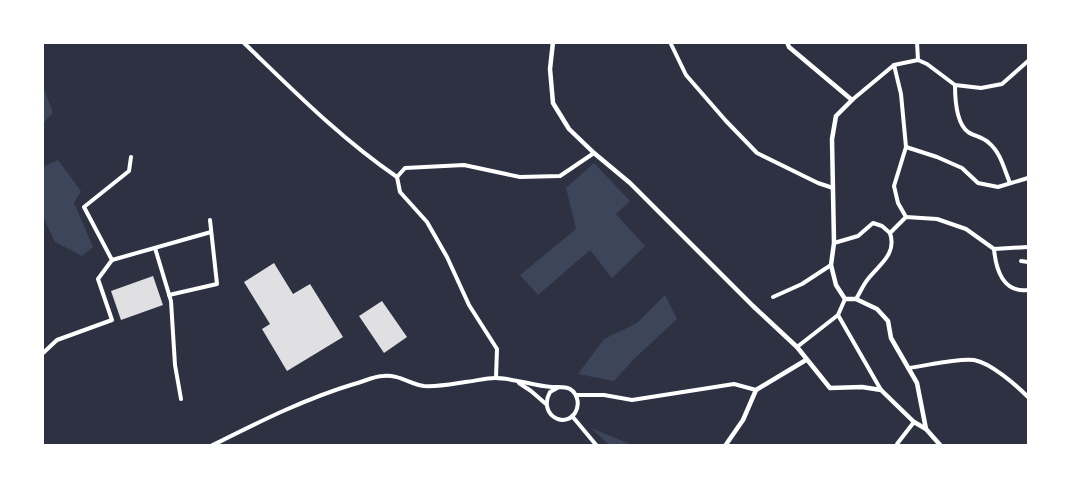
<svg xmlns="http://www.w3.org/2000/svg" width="1071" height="488" font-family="'Golos Text',sans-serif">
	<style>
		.green { fill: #3c4559 }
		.building { fill: #e0e0e3 }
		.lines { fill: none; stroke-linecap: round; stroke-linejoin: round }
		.minor { stroke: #fff; stroke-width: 4 }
		.tertiary { stroke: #fff; stroke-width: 4.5 }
	</style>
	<rect width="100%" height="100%" fill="#2d3142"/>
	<g class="green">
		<polygon points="43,86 53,113 43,123 42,123"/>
		<polygon points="58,160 81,191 74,203 93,247 82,256 55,242 43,217 43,167"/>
		<polygon points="594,163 630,201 616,214 645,246 612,278 590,250 538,295 520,275 576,229 566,188"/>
		<polygon points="665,295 677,319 635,358 614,381 578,374 604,339 637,323"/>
		<polygon points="591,428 632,445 609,445"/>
	</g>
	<g class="building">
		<polygon points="274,263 293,294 310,284 343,337 287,371 262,329 270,324 244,282"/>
		<polygon points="153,276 163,305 121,320 111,291"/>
		<polygon points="382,301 407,337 384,353 359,316"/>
	</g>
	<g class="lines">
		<g class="minor">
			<path d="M243,42C293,90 340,138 397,177"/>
			<polyline points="670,42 686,75 726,121 757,153 818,183 833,188"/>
			<polyline points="917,42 918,60"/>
			<polyline points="894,65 901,94 906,147 894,186 898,203 906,217"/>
			<path d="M955,85C955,98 956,123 968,132C974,136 983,137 989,143C1001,153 1004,169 1010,183"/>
			<polyline points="852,100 894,65 918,60 927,64 955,85 981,88 1002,84 1028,61"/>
			<polyline points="906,147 937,157 962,168 978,183 998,187 1028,178"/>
			<polyline points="834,243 858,236 873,223 882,226 890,233"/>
			<polyline points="155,248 171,301 175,365 181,399"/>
			<path d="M994,249C996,270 1003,293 1028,290"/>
			<polyline points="112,260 211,232"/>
			<polyline points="1021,261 1028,262"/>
			<polyline points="169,295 217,284 210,220"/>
			<polyline points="773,297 802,284 831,265"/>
			<path d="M856,299C860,293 863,285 868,279C880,264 897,254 890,233L906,217L937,219L966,229L994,249L1028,247"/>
			<polyline points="838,315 881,390"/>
			<polyline points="797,347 838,315 845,299"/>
			<polyline points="42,354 57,340 112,320 98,279 112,260 84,207 129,171 131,157"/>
			<path d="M908,368C926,366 956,358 974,360C991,363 1016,385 1028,397"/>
			<polyline points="496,378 497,349 469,305 447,257 427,222 400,192 397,177 405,168 464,165 520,177 560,176 594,153"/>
			<polyline points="519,383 531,391 546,404"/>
			<polyline points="576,395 604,395 632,400 734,384 756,390"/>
			<polyline points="572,416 597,446"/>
			<polyline points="897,444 914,422"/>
			<path d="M211,446C257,423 304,399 354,384C363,382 374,376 383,376C398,374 410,384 424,386C437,387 452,384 465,382C475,381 486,378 495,378C514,378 533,386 552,387C558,387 565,386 570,389C578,394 580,405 575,413C563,430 538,413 550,392L559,387"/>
		</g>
		<g class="tertiary">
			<polyline points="553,42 550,69 553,103 569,129 594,153 630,183 753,306 797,347 830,388 862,387 881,390 914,422 926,429"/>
			<polyline points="787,42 789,47 852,100 836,116 832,139 834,243 831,265 836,285 845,299 856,299 877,309 888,321 891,338 917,383 926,429 941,446"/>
			<polyline points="725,446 743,420 756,390 806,360"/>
		</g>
	</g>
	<rect width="1071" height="488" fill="none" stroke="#ffffff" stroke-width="88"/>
</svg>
